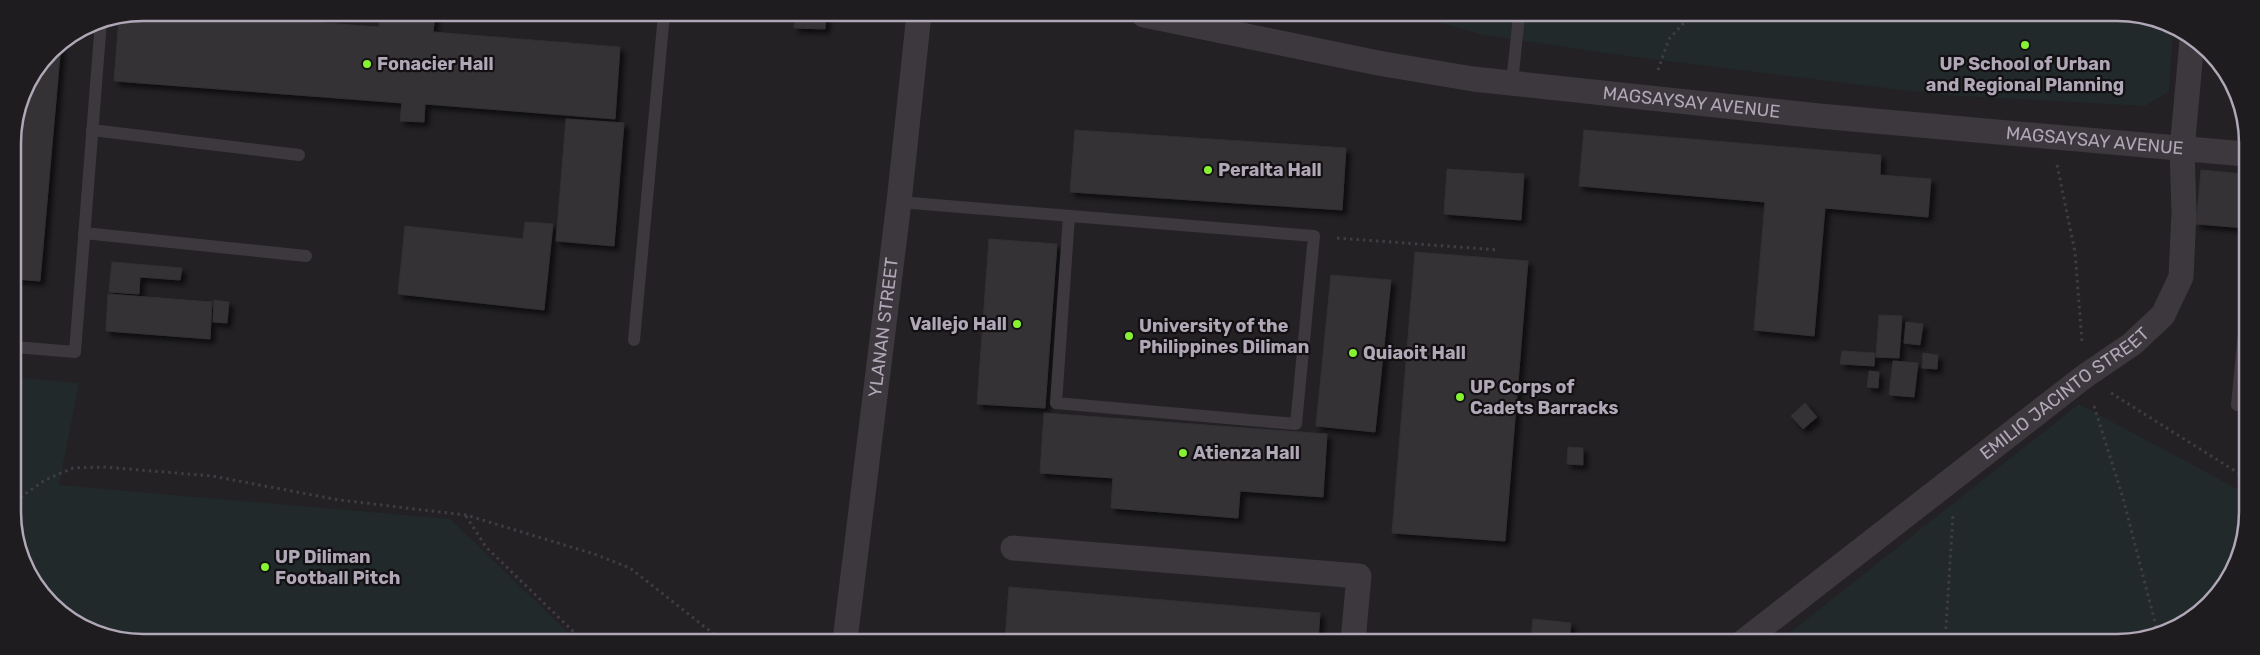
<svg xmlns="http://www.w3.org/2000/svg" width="2260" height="655" font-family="Rubik,sans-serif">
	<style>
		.built { fill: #232124 }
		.green { fill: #21292a }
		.building { fill: #353236; stroke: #322f33; filter: url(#shadow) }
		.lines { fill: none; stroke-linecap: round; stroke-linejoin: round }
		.path { stroke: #403c43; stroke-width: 3; stroke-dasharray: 2.5 4; stroke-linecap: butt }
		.lane { stroke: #3c383e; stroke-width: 12 }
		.street { stroke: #3c383e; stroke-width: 25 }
		.poi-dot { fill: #86f232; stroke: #121012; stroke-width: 2 }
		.labels { text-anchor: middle; stroke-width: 4.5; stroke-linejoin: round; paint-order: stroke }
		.poi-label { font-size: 18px; font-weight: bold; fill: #b0a7b7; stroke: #121012; text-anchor: start }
		.street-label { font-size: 18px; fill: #b0a7b7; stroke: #121012 }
		.rim { fill: none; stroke: #b0a7b7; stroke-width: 2.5 }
	</style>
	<defs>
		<filter id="shadow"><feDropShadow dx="4.5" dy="4.5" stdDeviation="2.5" flood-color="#0009"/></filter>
	</defs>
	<rect width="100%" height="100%" fill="#171517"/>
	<polygon class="built" points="144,13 2150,17 2209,51 2245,118 2243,545 2226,584 2196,615 2125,642 110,638 45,598 15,537 13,135 26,86 51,51 94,22"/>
	<g class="green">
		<polygon points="1413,15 2150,17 2173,30 2169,91 2145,106 1943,95 1627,56 1483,35"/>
		<polygon points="14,377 79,383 59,485 450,519 575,639 110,638 45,598 15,537"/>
		<polygon points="2079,404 2243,492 2243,545 2226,584 2196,615 2125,642 1778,642"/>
	</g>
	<g class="building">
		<polygon points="144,12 191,13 379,27 380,13 405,13 435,15 433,32 620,47 615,119 425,104 424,122 400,121 402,103 114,81 119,17"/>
		<polygon points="795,14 826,14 825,29 794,28"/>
		<polygon points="61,44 40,281 14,279 13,135 26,86 51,51"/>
		<polygon points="566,119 624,123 614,246 556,241"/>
		<polygon points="1075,130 1346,148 1342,210 1070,192"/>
		<polygon points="1584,130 1881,155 1880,175 1931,179 1928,217 1825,208 1814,336 1754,330 1765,202 1579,186"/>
		<polygon points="1447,169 1524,174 1521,220 1444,214"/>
		<polygon points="2201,170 2245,174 2245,228 2196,224"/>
		<polygon points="525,222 553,224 544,310 398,294 405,226 523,239"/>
		<polygon points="989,239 1057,244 1045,408 977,404"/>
		<polygon points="1415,252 1528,261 1505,541 1392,533"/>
		<polygon points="112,262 182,268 180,280 140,277 139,294 109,292"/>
		<polygon points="1331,275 1391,280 1375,432 1316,426"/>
		<polygon points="108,294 212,302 210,339 106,331"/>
		<polygon points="214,300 229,302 227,323 213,322"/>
		<polygon points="1879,315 1902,316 1899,358 1876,357"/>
		<polygon points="1906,322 1923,324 1920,345 1904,343"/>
		<polygon points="1842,351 1875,353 1874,366 1840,364"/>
		<polygon points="1923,353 1938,355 1937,369 1922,368"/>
		<polygon points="1893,361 1918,363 1914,397 1889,395"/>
		<polygon points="1869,371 1879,372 1878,388 1867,387"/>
		<polygon points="1805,403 1817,417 1803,429 1791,416"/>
		<polygon points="1044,413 1327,434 1323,497 1240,491 1238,518 1111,508 1113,478 1040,473"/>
		<polygon points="1568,447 1583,448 1583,465 1567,464"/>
		<polygon points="1009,587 1320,613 1318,641 1005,640"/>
		<polygon points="1533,619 1571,623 1569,641 1531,641"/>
	</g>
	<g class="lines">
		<g class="path">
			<polyline points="1658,70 1669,39 1690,16"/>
			<polyline points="2057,165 2075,252 2082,342"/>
			<polyline points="1337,238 1499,250"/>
			<polyline points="2111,393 2243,476"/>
			<polyline points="2094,406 2123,498 2157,630"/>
			<polyline points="15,501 45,480 73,468 104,467 212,476 339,500 466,515 594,554 630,568 720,639"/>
			<polyline points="466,516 486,547 581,639"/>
			<polyline points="1945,642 1953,515"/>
		</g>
		<g class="lane">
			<polyline points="1512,83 1519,16"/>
			<polyline points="92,130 299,155"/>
			<polyline points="899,202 1314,236 1296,424 1056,403 1069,216"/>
			<polyline points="84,233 306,256"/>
			<polyline points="634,340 664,14"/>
			<polyline points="14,347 75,352 101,21"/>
			<polyline points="2237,405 2244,332"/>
		</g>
		<g class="street">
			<path id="s1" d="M1144,15L1378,63L1473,79L1819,116L2245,154"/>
			<polyline points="1013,548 1359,576 1353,641"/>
			<path id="s2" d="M845,640L899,202L919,14"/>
			<path id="s3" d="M1744,641L2085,376L2132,344L2163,315L2181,277L2184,212L2182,149L2192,41"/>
		</g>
	</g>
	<g class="poi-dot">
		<circle cx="2025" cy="45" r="5"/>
		<circle cx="367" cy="64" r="5"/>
		<circle cx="1208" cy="170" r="5"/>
		<circle cx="1017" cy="324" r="5"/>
		<circle cx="1129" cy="336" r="5"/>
		<circle cx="1353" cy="353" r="5"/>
		<circle cx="1460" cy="397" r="5"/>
		<circle cx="1183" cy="453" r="5"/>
		<circle cx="265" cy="567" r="5"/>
	</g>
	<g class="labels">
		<g class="poi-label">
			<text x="377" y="70">Fonacier Hall</text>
			<text x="2025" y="70" text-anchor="middle">UP School of Urban<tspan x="2025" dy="21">and Regional Planning</tspan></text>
			<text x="1218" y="176">Peralta Hall</text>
			<text x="1007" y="330" text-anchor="end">Vallejo Hall</text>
			<text x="1139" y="332">University of the<tspan x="1139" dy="21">Philippines Diliman</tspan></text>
			<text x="1363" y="359">Quiaoit Hall</text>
			<text x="1470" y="393">UP Corps of<tspan x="1470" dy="21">Cadets Barracks</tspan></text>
			<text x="1193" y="459">Atienza Hall</text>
			<text x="275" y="563">UP Diliman<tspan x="275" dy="21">Football Pitch</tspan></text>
		</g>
		<g class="street-label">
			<text dy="6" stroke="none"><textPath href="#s1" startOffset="555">MAGSAYSAY AVENUE</textPath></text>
			<text dy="6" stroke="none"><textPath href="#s1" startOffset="960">MAGSAYSAY AVENUE</textPath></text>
			<text dy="6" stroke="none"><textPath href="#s2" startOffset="315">YLANAN STREET</textPath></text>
			<text dy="6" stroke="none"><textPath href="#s3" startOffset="405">EMILIO JACINTO STREET</textPath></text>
		</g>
	</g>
	<path d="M0 0H2260V655H0ZM143 21H2117A122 122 0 0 1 2239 143V512A122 122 0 0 1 2117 634H143A122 122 0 0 1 21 512V143A122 122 0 0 1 143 21Z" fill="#1f1c1f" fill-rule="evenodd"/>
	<path class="rim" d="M143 21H2117A122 122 0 0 1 2239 143V512A122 122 0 0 1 2117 634H143A122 122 0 0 1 21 512V143A122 122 0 0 1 143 21Z"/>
</svg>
